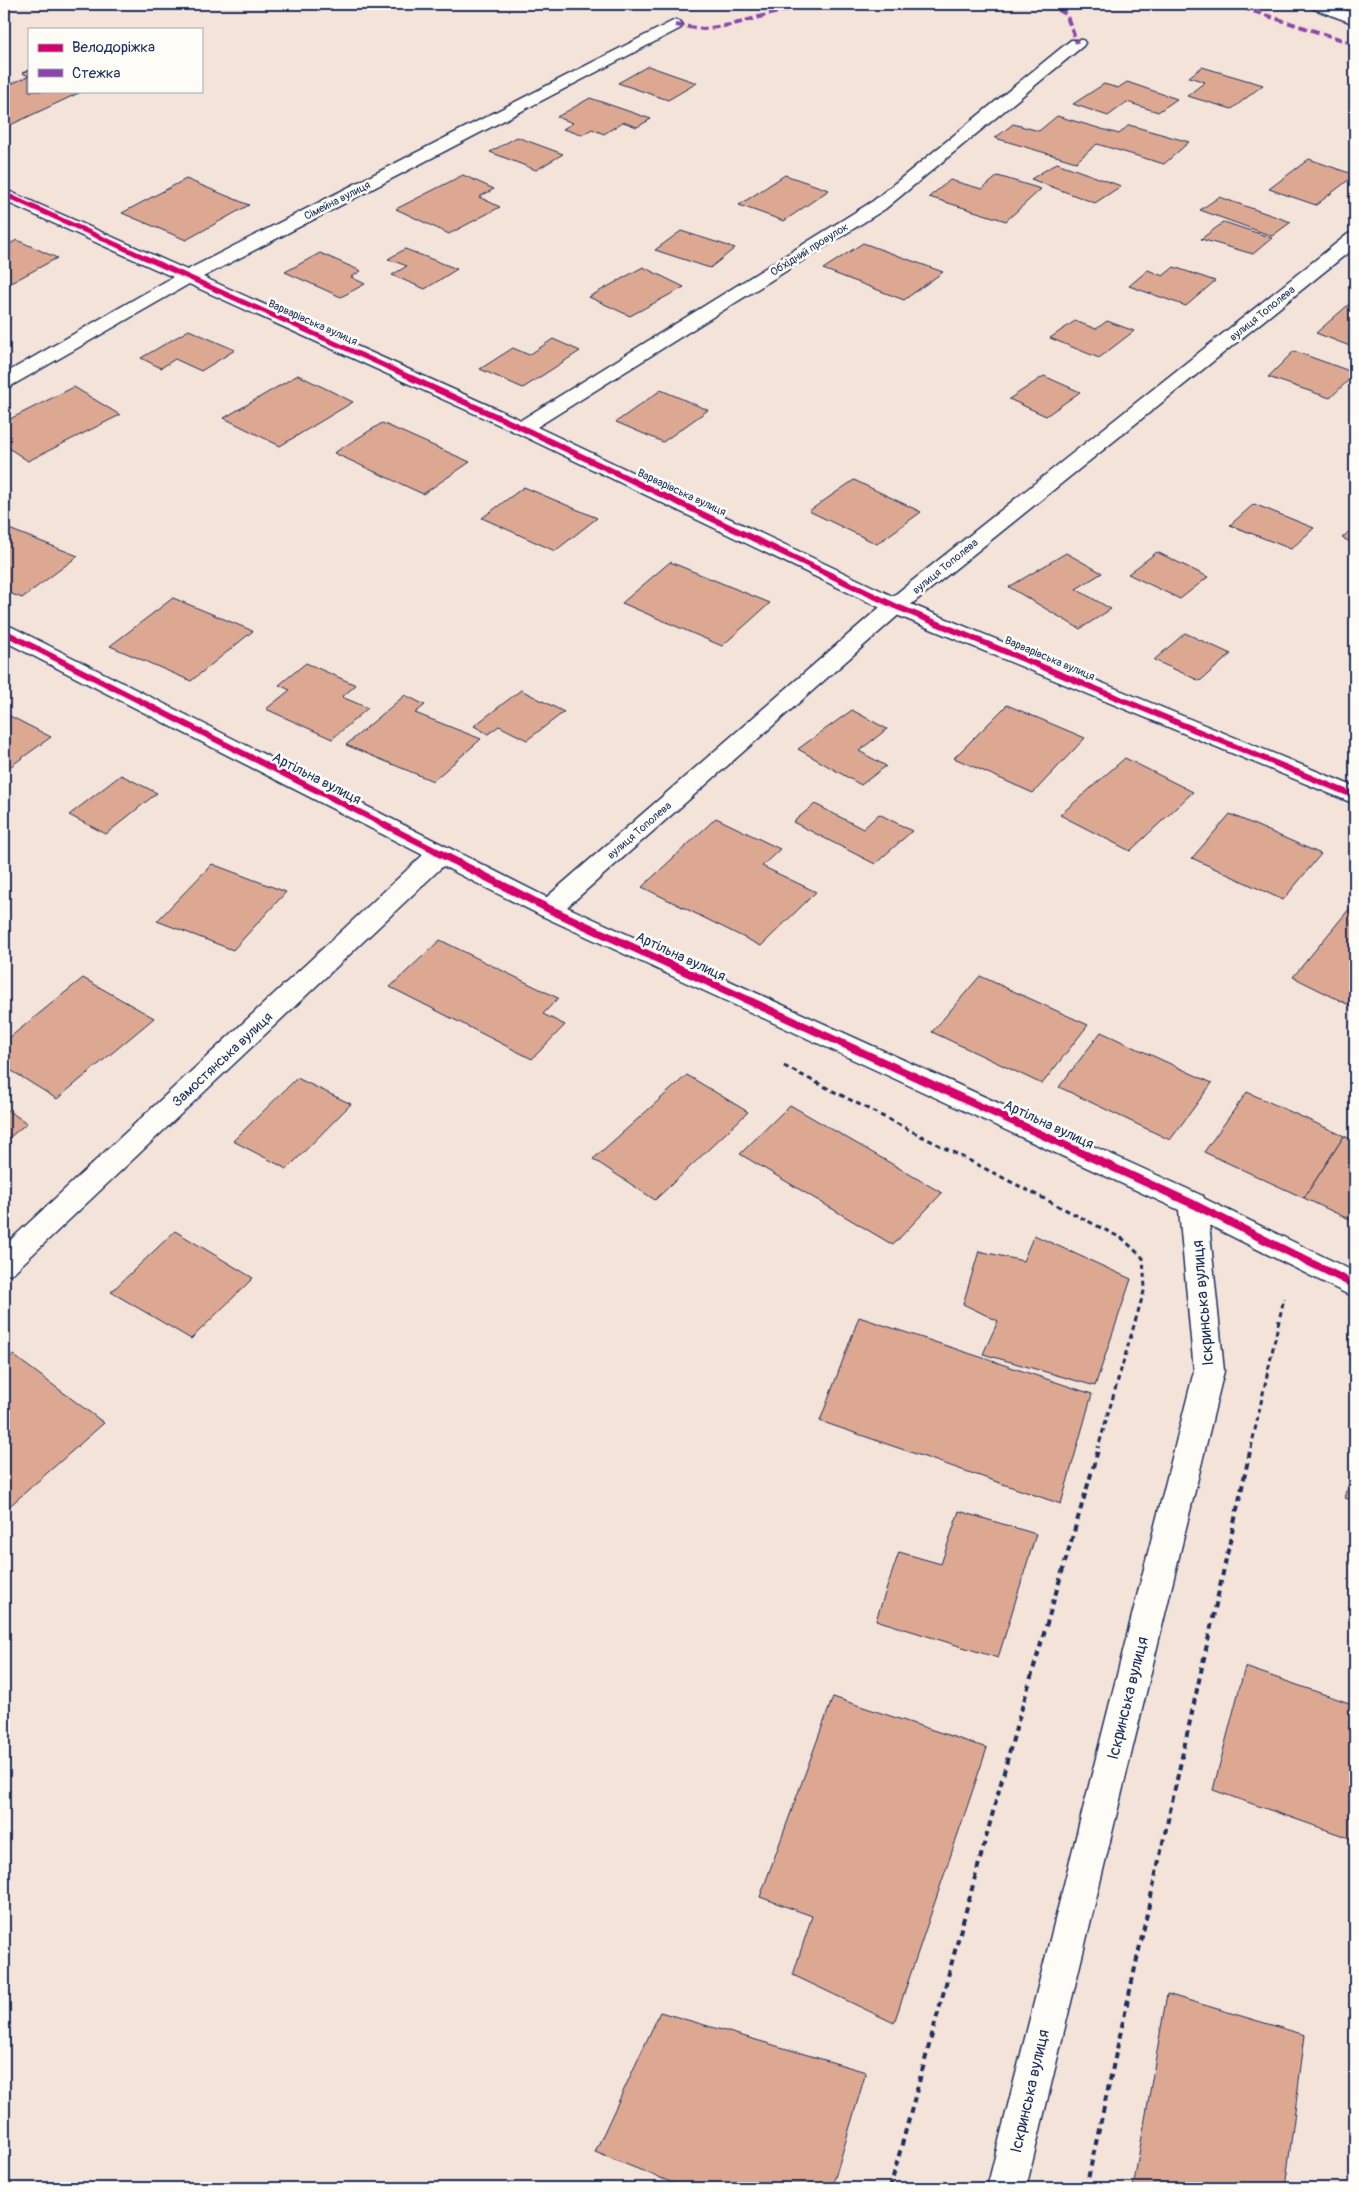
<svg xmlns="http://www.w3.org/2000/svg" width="1359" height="2192" font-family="Pangolin,sans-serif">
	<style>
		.building { fill: #dda892; stroke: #1b2f5e }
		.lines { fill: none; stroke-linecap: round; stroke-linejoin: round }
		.street-casing { stroke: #1b2f5e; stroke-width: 3 }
		.secondary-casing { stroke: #1b2f5e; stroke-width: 3 }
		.primary-casing { stroke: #1b2f5e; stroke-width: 3 }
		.path-far1 { stroke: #1b2f5e; stroke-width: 3; stroke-dasharray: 5 4; stroke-linecap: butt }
		.path { stroke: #1b2f5e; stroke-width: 4; stroke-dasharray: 6 5; stroke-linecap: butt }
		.street { fill: #fdfcf7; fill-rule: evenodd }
		.secondary { fill: #fdfcf7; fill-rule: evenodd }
		.primary { fill: #fdfcf7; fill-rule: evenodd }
		.quiet { stroke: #8e44ad; stroke-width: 4; stroke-dasharray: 8 4; stroke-linecap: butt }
		.cycleway-far2-casing { stroke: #fdfcf7; stroke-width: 7 }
		.cycleway-far1-casing { stroke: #fdfcf7; stroke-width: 9 }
		.cycleway-casing { stroke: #fdfcf7; stroke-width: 11 }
		.cycleway-far2 { stroke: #d6006c; stroke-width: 5 }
		.cycleway-far1 { stroke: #d6006c; stroke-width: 6 }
		.cycleway { stroke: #d6006c; stroke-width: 8 }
		.labels { text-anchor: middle; stroke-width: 5; stroke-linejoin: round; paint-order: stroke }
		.far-street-label { font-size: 11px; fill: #1b2f5e; stroke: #fdfcf7 }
		.street-label { font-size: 14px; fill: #1b2f5e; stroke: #fdfcf7 }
		.near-street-label { font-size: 16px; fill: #1b2f5e; stroke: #fdfcf7 }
	</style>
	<rect width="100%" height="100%" fill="#f3e3d9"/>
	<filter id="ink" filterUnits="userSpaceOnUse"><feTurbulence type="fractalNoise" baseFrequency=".02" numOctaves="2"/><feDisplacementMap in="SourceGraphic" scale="10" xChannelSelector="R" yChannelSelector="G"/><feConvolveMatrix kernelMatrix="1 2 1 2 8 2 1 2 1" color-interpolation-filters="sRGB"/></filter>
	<g filter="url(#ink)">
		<g class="building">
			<polygon points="648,66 697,83 668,100 618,83"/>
			<polygon points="1202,67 1263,85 1232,109 1187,96 1205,82 1189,77"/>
			<polygon points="29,70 29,91 83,91 4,128 4,87 29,76 22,73"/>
			<polygon points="1127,82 1177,99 1158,112 1127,102 1108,116 1073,104 1104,84 1118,88"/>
			<polygon points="590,98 651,119 637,127 623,122 604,134 592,129 582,135 563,129 573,123 557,117"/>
			<polygon points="1057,116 1119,134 1129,125 1189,142 1164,164 1097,144 1076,162 995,138 1013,124 1039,131"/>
			<polygon points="517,137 563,154 536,170 490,152"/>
			<polygon points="1309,159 1355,175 1316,205 1269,189"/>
			<polygon points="1057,163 1121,186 1095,203 1031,179"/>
			<polygon points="463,175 494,189 479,197 500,207 449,234 396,209"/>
			<polygon points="785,175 829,190 784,221 739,205"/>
			<polygon points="998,176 1041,189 1006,221 929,197 950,180 982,189"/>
			<polygon points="186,179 249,205 186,240 122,213"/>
			<polygon points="1219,197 1291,222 1272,236 1200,210"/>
			<polygon points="1224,222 1272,238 1253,254 1201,239"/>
			<polygon points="681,231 735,248 710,268 655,250"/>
			<polygon points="17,240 57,258 7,285 4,283 4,247"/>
			<polygon points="863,243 943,272 904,300 823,269"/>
			<polygon points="405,249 457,269 425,289 392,275 407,266 388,259"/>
			<polygon points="320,253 361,271 351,277 365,284 341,297 285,272"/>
			<polygon points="643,267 684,287 630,316 589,297"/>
			<polygon points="1174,267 1215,281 1186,306 1129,286 1148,270 1163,276"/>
			<polygon points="1355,299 1355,348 1316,333"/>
			<polygon points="1075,321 1096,329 1107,321 1134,331 1099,358 1050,338"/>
			<polygon points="189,330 235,350 201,371 175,359 161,368 141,358"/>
			<polygon points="553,339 580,351 523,388 480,369 513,348 529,355"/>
			<polygon points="1294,351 1355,373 1355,374 1330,398 1268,377"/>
			<polygon points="298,375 353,402 280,446 224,418"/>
			<polygon points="1044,376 1080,392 1046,416 1009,399"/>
			<polygon points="74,387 120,415 28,461 4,445 4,422"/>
			<polygon points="661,390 708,410 663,442 616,422"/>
			<polygon points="382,423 470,462 423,494 334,453"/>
			<polygon points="854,480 921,512 877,544 809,511"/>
			<polygon points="524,487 597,518 555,551 482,518"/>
			<polygon points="1254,504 1314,528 1291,549 1230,525"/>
			<polygon points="1355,526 1355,544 1342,538"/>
			<polygon points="4,527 78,556 22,598 4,591"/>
			<polygon points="1157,552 1208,577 1180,599 1128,574"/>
			<polygon points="1066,553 1102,573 1076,589 1111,609 1080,629 1009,587"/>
			<polygon points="670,562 770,603 722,646 622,603"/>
			<polygon points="173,598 253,631 191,681 110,646"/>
			<polygon points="1185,633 1231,654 1200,681 1154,660"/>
			<polygon points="306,663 356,685 342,697 368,708 332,739 266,709 290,690 279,685"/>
			<polygon points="521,690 564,712 527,740 499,726 488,734 474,726"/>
			<polygon points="405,695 425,705 415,713 481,739 433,781 346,745"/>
			<polygon points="1007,705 1085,738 1033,793 954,758"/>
			<polygon points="852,710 887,729 859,751 886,766 861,785 798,749"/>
			<polygon points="6,714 51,737 4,771 4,715"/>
			<polygon points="1125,758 1193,792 1130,851 1060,815"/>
			<polygon points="121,775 157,793 106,834 69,815"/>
			<polygon points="815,804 863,829 879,814 912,831 875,864 793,822"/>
			<polygon points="1230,814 1321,854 1283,900 1192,858"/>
			<polygon points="716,818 780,849 762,866 816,892 761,946 642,887"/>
			<polygon points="212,864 286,892 233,950 157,921"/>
			<polygon points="1355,902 1355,1008 1293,977"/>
			<polygon points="440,940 558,998 543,1014 565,1025 532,1059 390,987"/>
			<polygon points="980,976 1088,1025 1042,1084 932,1032"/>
			<polygon points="83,978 154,1018 57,1099 4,1066 4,1042"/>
			<polygon points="1101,1032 1212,1083 1170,1140 1059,1087"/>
			<polygon points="687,1075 748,1112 655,1200 593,1159"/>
			<polygon points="297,1078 351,1104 287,1169 233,1141"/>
			<polygon points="1247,1092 1344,1136 1304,1198 1204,1152"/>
			<polygon points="790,1105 942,1193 893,1245 740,1154"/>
			<polygon points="4,1108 27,1123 4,1142"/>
			<polygon points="1344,1136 1355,1141 1355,1222 1304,1198"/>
			<polygon points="175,1231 253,1278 191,1339 111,1292"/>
			<polygon points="1034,1235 1131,1279 1095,1386 983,1354 998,1321 963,1304 979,1251 1023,1261"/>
			<polygon points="859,1317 1092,1394 1061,1504 820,1421"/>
			<polygon points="13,1355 104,1423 4,1511 4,1362"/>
			<polygon points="1355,1460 1355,1501 1345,1498"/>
			<polygon points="959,1511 1036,1534 998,1658 876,1620 899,1552 941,1564"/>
			<polygon points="1245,1667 1355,1705 1355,1840 1213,1790"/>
			<polygon points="833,1697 987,1748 894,2023 793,1975 812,1916 760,1897"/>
			<polygon points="1167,1994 1305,2035 1285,2188 1133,2188"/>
			<polygon points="660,2012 866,2072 832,2188 670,2188 673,2183 595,2152"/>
		</g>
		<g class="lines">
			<defs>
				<g id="street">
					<polygon points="675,20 681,22 683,25 681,28 203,277 521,420 873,201 1071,40 1083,40 1085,43 1083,46 885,209 537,427 903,601 1355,787 1355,804 887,611 515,432 189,284 11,386 4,388 4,374 173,277 4,201 4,189 187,270"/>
					<polygon points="4,625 12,627 558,903 562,909 558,915 549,918 540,915 443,866 14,1272 4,1276 4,1246 423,855 4,641"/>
					<polygon points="1193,1193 1355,1272 1355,1297 1345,1293 1183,1212 1179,1204 1183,1196"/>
				</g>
				<polygon id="secondary" points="1355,232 1355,247 903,611 567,907 1203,1196 1207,1204 1224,1371 1026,2188 987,2188 1194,1371 1179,1210 540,915 536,909 540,903 887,601 1348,234"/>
				<polygon id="primary" points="1307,4 1329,4 1355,14 1355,24 1309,7"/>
			</defs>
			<use href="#street" class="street-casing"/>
			<use href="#secondary" class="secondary-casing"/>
			<use href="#primary" class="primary-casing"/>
			<g class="path-far1">
				<polyline points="784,1066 1123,1239 1143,1258 1145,1288 1098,1448"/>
				<polyline points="1251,1448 1284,1298"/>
			</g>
			<g class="path">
				<polyline points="890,2188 1016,1728 1099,1447"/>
				<polyline points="1086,2188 1251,1447"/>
			</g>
			<use href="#street" class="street"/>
			<use href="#secondary" class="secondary"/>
			<use href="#primary" class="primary"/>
			<g class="quiet">
				<polyline points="1048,4 1066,14 1077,43"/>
				<polyline points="1231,4 1355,44"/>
				<polyline points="675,25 703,29 730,25 807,4"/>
			</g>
			<defs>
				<polyline id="cycleway-far2" points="4,194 414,379"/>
				<g id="cycleway-far1">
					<polyline points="411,378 522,428 895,606 1355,796"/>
					<polyline points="4,632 440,853"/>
				</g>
				<polyline id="cycleway" points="437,852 549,909 1193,1204 1355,1285"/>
			</defs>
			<use href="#cycleway-far2" class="cycleway-far2-casing"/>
			<use href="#cycleway-far1" class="cycleway-far1-casing"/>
			<use href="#cycleway" class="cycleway-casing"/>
			<use href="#cycleway-far2" class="cycleway-far2"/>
			<use href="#cycleway-far1" class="cycleway-far1"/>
			<use href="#cycleway" class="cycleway"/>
		</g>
	</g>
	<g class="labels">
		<g class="far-street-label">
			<text transform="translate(337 200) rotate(-27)" y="4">Сімейна вулиця</text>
			<text transform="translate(809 249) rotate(-32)" y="4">Обхідний провулок</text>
			<text transform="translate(1262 313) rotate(-39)" y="4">вулиця Тополева</text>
			<text transform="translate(313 322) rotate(24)" y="4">Варварівська вулиця</text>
			<text transform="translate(682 492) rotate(25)" y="4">Варварівська вулиця</text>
			<text transform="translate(945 566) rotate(-39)" y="4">вулиця Тополева</text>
			<text transform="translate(1050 658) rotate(23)" y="4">Варварівська вулиця</text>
			<text transform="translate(639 830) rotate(-41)" y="4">вулиця Тополева</text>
		</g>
		<g class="street-label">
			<text transform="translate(317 778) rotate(27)" y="5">Артільна вулиця</text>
			<text transform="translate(681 956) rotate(25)" y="5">Артільна вулиця</text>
			<text transform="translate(222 1059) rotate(-43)" y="5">Замостянська вулиця</text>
			<text transform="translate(1049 1124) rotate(25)" y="5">Артільна вулиця</text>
		</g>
		<g class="near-street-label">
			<text transform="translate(1202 1303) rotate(-95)" y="6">Іскринська вулиця</text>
			<text transform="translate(1127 1698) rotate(-76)" y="6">Іскринська вулиця</text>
			<text transform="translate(1029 2091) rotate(-77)" y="6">Іскринська вулиця</text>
		</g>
	</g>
	<rect width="1359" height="2192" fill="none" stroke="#fdfcf7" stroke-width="20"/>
	<rect x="10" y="10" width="1339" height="2172" fill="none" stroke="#1b2f5e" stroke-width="2" filter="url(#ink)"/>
	<rect x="28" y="28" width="175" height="65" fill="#fdfcf7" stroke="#a3aaba"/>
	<rect x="38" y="44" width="25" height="8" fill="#d6006c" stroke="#a3aaba"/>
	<text x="72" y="52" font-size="15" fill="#1b2f5e">Велодоріжка</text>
	<rect x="38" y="69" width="25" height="8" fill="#8e44ad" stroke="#a3aaba"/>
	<text x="72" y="78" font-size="15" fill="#1b2f5e">Стежка</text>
</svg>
